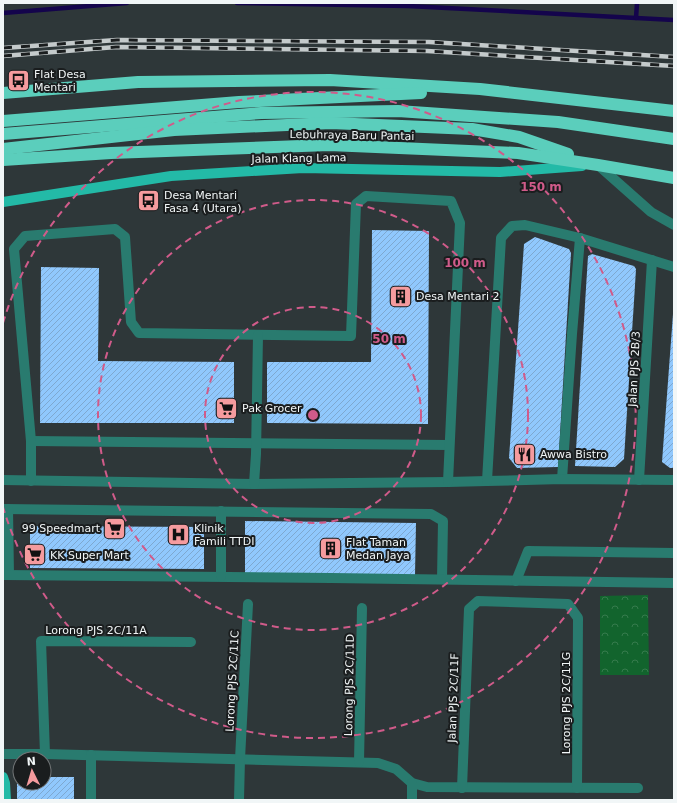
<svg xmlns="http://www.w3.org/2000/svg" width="677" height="803" font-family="'DejaVu Sans',sans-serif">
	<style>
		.forest { fill: url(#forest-crowns) }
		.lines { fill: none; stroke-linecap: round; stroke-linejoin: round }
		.stream { stroke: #14044c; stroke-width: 4.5 }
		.building { fill: url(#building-hatch) }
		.minor { stroke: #297b6f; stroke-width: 10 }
		.major { stroke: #23baa7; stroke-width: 10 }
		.highway { stroke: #5bcebc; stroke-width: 12 }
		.rail-casing { stroke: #c4cacb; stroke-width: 4.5 }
		.rail { stroke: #1a1d1e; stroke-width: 3; stroke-dasharray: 9; stroke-linecap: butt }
		.ring { fill: none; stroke: #d05b8a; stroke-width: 2; stroke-dasharray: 7 5 }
		.labels { text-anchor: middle; stroke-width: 4; stroke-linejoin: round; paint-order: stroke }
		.poi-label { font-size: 11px; fill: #f1f6f7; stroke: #1a1d1e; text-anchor: start }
		.street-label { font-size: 11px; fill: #f1f6f7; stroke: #1a1d1e }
		.centre { fill: #d05b8a; stroke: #1a1d1e; stroke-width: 2 }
		.ring-label { font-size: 12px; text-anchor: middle; font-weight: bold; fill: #d05b8a; stroke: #1a1d1e; stroke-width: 4; stroke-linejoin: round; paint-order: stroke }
	</style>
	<defs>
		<pattern id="forest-crowns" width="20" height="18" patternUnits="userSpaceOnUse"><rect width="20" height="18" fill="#12642d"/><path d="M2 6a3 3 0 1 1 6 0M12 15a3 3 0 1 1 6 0" fill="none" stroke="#357b4c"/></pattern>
		<pattern id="building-hatch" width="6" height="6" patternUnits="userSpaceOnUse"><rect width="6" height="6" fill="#90c8fd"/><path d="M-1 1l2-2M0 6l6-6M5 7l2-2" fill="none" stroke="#7ea8d0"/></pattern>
	</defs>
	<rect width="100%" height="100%" fill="#2e3739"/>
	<polygon class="forest" points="648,595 649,675 600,675 600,596"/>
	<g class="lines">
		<g class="stream">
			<polyline points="237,3 408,6 674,20"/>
			<polyline points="3,13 127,3"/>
			<polyline points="636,18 637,3"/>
		</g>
	</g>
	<g class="building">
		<polygon points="372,230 429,231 428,424 267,423 267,362 371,362"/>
		<polygon points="535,237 569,249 571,253 558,467 517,468 509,458 524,244"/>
		<polygon points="592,254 634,266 636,269 624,459 615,467 575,466 588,256"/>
		<polygon points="41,267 99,268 98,361 234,362 234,423 40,423"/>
		<polygon points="673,314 674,314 674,468 670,468 662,462"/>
		<polygon points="245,521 416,523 415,575 245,574"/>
		<polygon points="30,526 204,527 204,569 30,568"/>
		<polygon points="44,777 74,777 74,800 17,800 17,784 44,785"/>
	</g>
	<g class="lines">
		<g class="minor">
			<polyline points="598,165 651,212 674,225"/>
			<polyline points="31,441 449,445"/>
			<polyline points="562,479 572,334 580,238"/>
			<polyline points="3,480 254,484 448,482 487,481 562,479 674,480"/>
			<polyline points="639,480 652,260"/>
			<polyline points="31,481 31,441 14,249 25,236 115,229 125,237 131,322 139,333 351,336 356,204 366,196 451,201 460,223 448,482"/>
			<polyline points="487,481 501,238 512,226 525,225 580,238 674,267"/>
			<polyline points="254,484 256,454 258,335"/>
			<polyline points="3,509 431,514 443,521 442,579"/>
			<polyline points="8,509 9,575"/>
			<polyline points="3,575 331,578 674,583"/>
			<polyline points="221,576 221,511"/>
			<polyline points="516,581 528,551 674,553"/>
			<polyline points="3,754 45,754 378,763 396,769 412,783 427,787 638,788"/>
			<polyline points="45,754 41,641 191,642"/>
			<polyline points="359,762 362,608"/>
			<polyline points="462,788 469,609 478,601 568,604 578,618 577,788"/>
			<polyline points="91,800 91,755"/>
			<polyline points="239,800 240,759 248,604"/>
			<polyline points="412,800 412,783"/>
		</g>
		<g class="major">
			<polyline points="3,202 171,176 303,168 500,172 582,166"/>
			<polyline points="3,777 5,783 6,800"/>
		</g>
		<g class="highway">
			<polyline points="3,93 138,82 330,80 480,89 674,111"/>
			<polyline points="3,121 239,102 421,93"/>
			<polyline points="3,134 261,113 398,111 558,122 674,139"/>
			<polyline points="3,149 174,130 331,123 472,129 519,137 568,154"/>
			<polyline points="3,160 111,153 329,145 518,153 598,165 674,178"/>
		</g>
		<defs>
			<g id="rail">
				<polyline points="3,48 117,40 429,42 674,57"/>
				<polyline points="3,56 116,47 427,51 674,66"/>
			</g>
		</defs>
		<use href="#rail" class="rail-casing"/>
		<use href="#rail" class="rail"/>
	</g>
	<g class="ring">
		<circle cx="313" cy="415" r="108"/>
		<circle cx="313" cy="415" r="215"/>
		<path d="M3 323A323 323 0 1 1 3 507"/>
	</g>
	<defs>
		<symbol id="bus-square" viewBox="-11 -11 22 22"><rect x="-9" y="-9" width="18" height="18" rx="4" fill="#f59b9e" stroke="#1a1d1e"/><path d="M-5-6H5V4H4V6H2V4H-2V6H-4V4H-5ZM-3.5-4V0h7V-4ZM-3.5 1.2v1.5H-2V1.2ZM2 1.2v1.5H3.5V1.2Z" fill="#111"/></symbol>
		<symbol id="building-square" viewBox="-11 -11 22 22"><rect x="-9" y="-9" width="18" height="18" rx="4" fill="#f59b9e" stroke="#1a1d1e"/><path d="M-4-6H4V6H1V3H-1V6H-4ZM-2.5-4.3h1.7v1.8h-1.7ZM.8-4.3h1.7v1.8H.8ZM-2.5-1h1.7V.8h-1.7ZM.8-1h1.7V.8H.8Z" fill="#111"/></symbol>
		<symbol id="supermarket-square" viewBox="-11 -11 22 22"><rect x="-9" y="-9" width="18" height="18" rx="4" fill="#f59b9e" stroke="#1a1d1e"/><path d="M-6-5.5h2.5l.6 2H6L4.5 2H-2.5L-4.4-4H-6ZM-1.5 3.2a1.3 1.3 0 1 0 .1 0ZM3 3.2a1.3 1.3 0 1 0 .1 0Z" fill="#111"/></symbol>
		<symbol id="restaurant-square" viewBox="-11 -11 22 22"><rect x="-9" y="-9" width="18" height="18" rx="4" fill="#f59b9e" stroke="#1a1d1e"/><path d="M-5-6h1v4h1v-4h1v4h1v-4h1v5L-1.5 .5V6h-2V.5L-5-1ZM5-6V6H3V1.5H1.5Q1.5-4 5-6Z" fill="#111"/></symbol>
		<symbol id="hospital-square" viewBox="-11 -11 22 22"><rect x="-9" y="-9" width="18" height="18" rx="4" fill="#f59b9e" stroke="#1a1d1e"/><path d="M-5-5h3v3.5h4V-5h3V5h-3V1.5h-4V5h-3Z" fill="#111"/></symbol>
	</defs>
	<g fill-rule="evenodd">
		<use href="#bus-square" x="6" y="68" width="25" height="25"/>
		<use href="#bus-square" x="136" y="188" width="25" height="25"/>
		<use href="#building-square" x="388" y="284" width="25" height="25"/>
		<use href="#supermarket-square" x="214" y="396" width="25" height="25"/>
		<use href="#restaurant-square" x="512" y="442" width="25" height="25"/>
		<use href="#supermarket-square" x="102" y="516" width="25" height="25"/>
		<use href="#hospital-square" x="166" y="522" width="25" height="25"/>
		<use href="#building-square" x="318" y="536" width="25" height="25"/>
		<use href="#supermarket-square" x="22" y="542" width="25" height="25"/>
	</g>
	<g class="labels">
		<g class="poi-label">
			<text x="34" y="78">Flat Desa<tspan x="34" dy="13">Mentari</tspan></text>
			<text x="164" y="199">Desa Mentari<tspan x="164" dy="13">Fasa 4 (Utara)</tspan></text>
			<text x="416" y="300">Desa Mentari 2</text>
			<text x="242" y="412">Pak Grocer</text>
			<text x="540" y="458">Awwa Bistro</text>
			<text x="100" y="532" text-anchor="end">99 Speedmart</text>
			<text x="194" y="532">Klinik<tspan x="194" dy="13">Famili TTDI</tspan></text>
			<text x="346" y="546">Flat Taman<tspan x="346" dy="13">Medan Jaya</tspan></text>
			<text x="50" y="559">KK Super Mart</text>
		</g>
		<g class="street-label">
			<text transform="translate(352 135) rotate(1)" y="4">Lebuhraya Baru Pantai</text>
			<text transform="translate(299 158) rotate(-1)" y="4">Jalan Klang Lama</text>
			<text transform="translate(634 369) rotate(-87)" y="4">Jalan PJS 2B/3</text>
			<text x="96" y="634">Lorong PJS 2C/11A</text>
			<text transform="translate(232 681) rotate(-87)" y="4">Lorong PJS 2C/11C</text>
			<text transform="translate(349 685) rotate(-89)" y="4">Lorong PJS 2C/11D</text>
			<text transform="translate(453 698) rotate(-88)" y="4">Jalan PJS 2C/11F</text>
			<text transform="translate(566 703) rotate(-90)" y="4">Lorong PJS 2C/11G</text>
		</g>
	</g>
	<circle cx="313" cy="415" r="6" class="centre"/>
	<g class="ring-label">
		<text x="541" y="191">150 m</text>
		<text x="465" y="267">100 m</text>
		<text x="389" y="343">50 m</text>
	</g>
	<rect width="677" height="803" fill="none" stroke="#f1f6f7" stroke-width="8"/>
	<g transform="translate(32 771) rotate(355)"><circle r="19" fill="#1a1d1e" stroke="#707475"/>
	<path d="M0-3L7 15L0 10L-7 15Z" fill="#f59b9e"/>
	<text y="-6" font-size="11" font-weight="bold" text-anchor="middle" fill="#f1f6f7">N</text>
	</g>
</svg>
